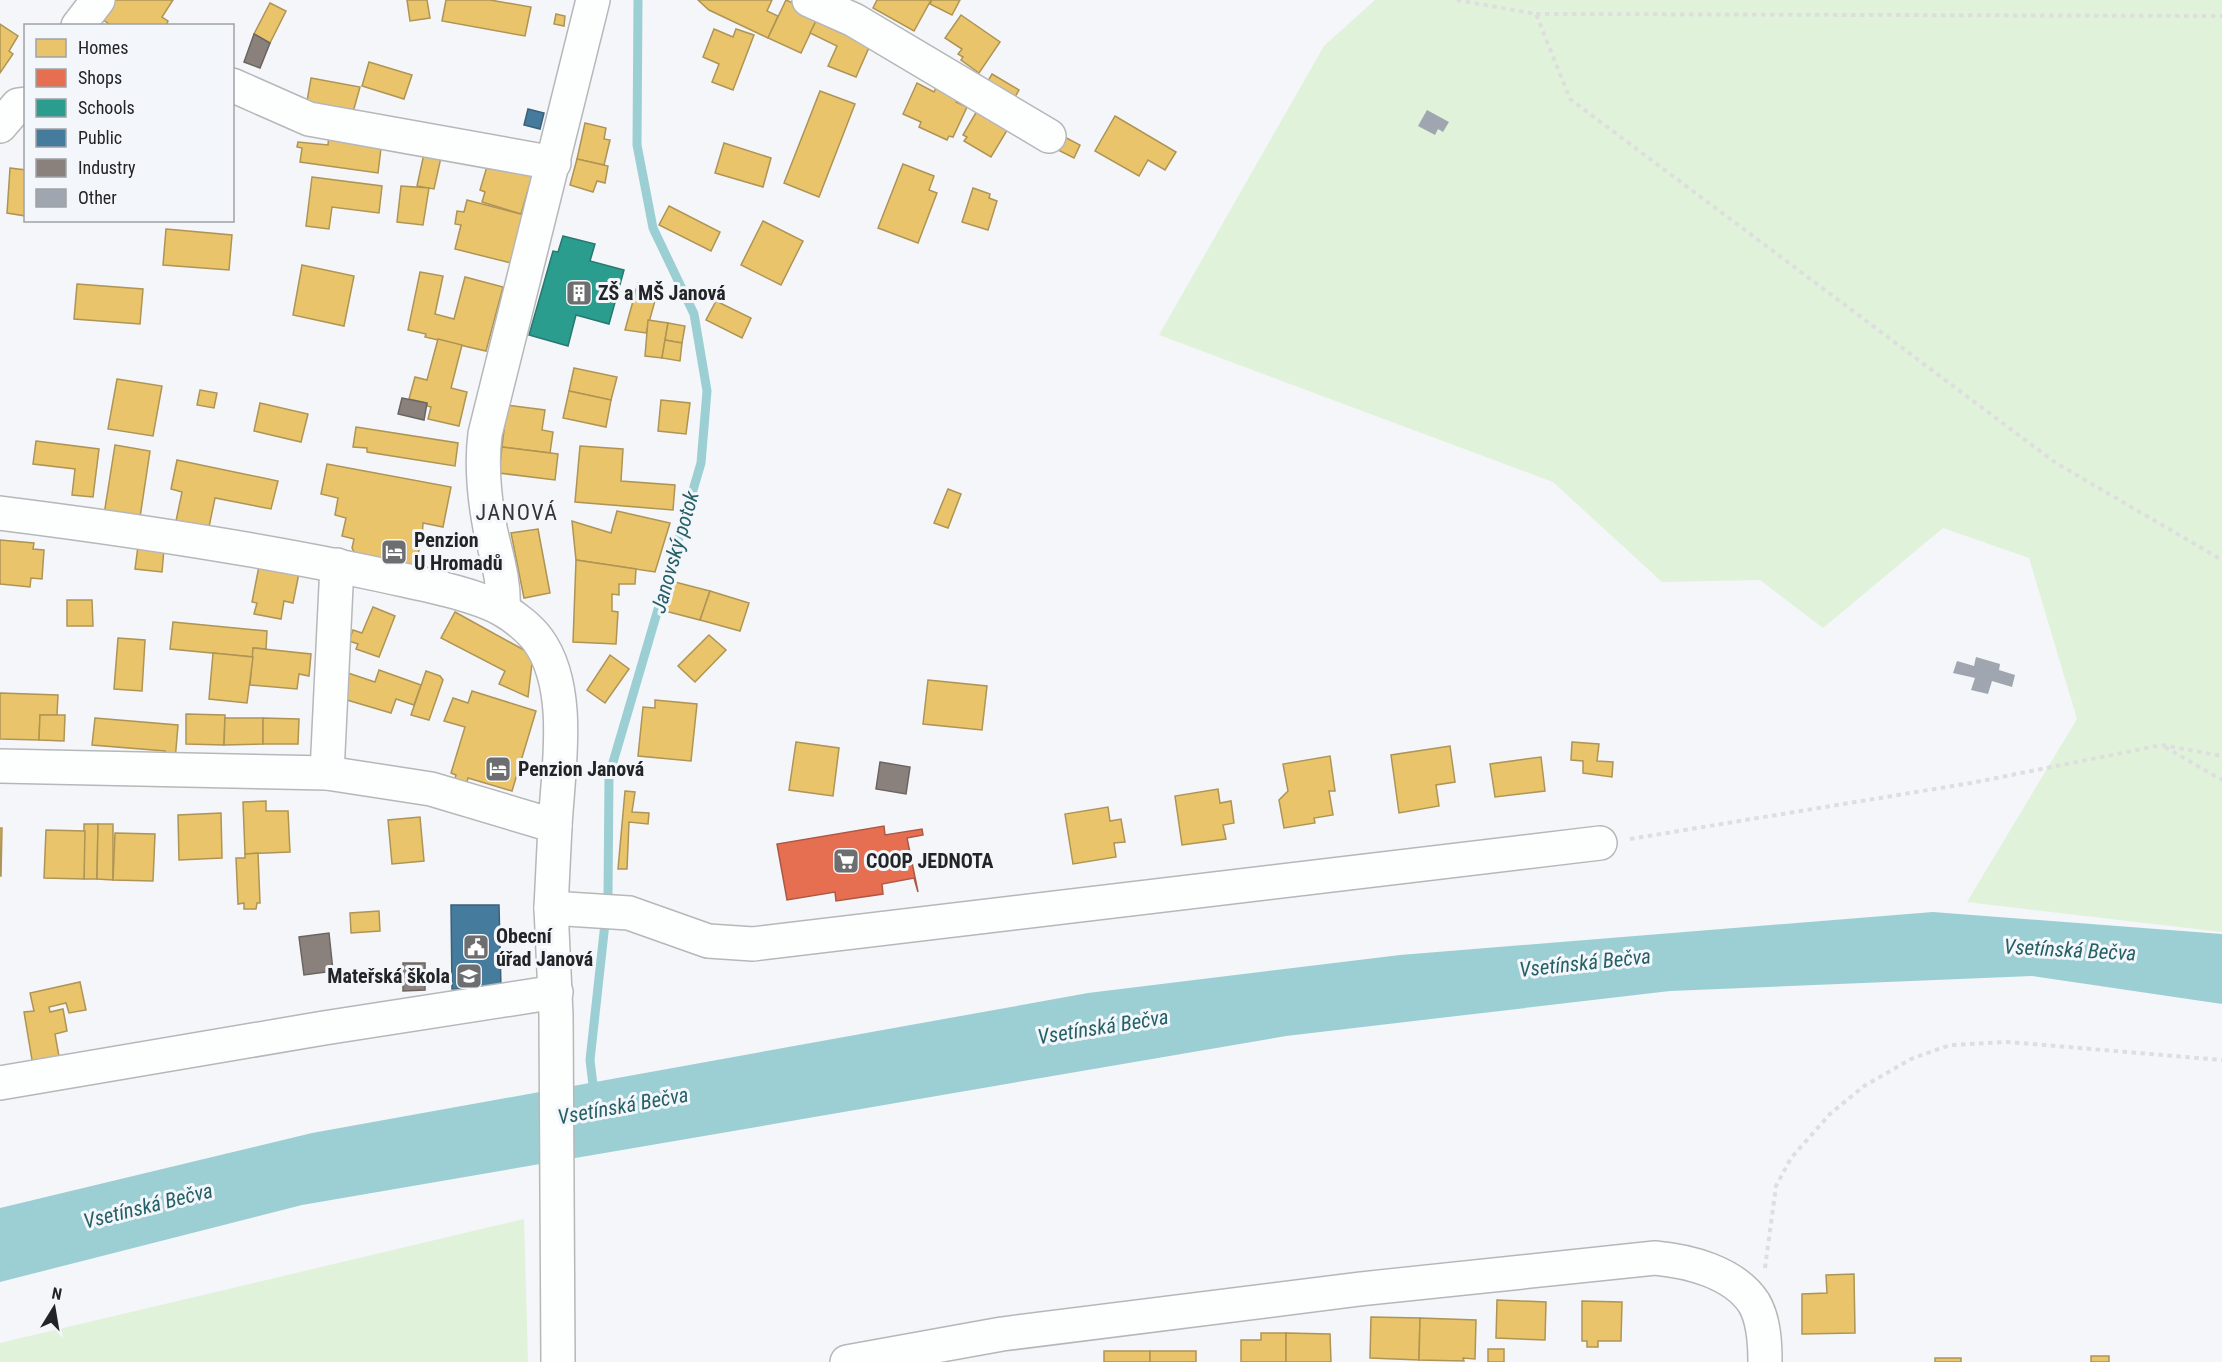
<svg xmlns="http://www.w3.org/2000/svg" width="2222" height="1362" font-family="'Roboto Condensed',sans-serif">
	<style>
		.green { fill: #e0f2da }
		.water { fill: #9ccfd4 }
		.homes { fill: #e9c46a; stroke: #ae9455; stroke-width: 1.5 }
		.shops { fill: #e76f51; stroke: #ac5844; stroke-width: 1.5 }
		.schools { fill: #2a9d8f; stroke: #28796f; stroke-width: 1.5 }
		.public { fill: #457b9d; stroke: #3b6179; stroke-width: 1.5 }
		.industry { fill: #8a817c; stroke: #6b6562; stroke-width: 1.5 }
		.lines { fill: none; stroke-linecap: round; stroke-linejoin: round }
		.stream { stroke: #9ccfd4; stroke-width: 9 }
		.building { fill: #9fa6af }
		.street-casing { stroke: #b6b7b9; stroke-width: 36 }
		.secondary-casing { stroke: #b6b7b9; stroke-width: 36 }
		.path { stroke: #dededf; stroke-width: 4; stroke-dasharray: 4.5 4.5; stroke-linecap: butt }
		.street { stroke: #fdfefe; stroke-width: 33 }
		.secondary { stroke: #fdfefe; stroke-width: 33 }
		.labels { text-anchor: middle; stroke-width: 6; stroke-linejoin: round; paint-order: stroke }
		.poi-label { font-size: 20px; font-weight: bold; fill: #232425; stroke: #f3f6fa; text-anchor: start }
		.water-label { font-size: 21px; font-style: italic; fill: #256065; stroke: #f3f6fa }
		.quarter-label { font-size: 22px; letter-spacing: 1.5px; fill: #333538; stroke: #f3f6fa }
	</style>
	<rect width="100%" height="100%" fill="#f4f6f9"/>
	<g class="green">
		<polygon points="1375,0 2222,0 2222,932 1967,902 2077,719 2029,558 1943,528 1823,628 1760,580 1662,582 1553,482 1159,335 1324,46"/>
		<polygon points="524,1219 528,1362 0,1362 0,1343"/>
	</g>
	<polygon class="water" points="1933,912 2222,934 2222,1004 2032,976 1670,991 1286,1036 302,1205 0,1282 0,1208 312,1133 1088,993 1400,955"/>
	<g class="homes">
		<polygon points="114,0 173,0 162,17 168,21 166,26 112,26 102,19"/>
		<polygon points="407,0 427,0 430,18 410,21"/>
		<polygon points="446,0 490,0 531,7 525,36 442,21"/>
		<polygon points="698,0 772,0 767,11 778,16 768,38 709,10"/>
		<polygon points="786,0 802,7 799,13 816,21 801,53 768,38"/>
		<polygon points="877,0 931,0 914,31 873,8"/>
		<polygon points="932,0 960,0 952,15 930,4"/>
		<polygon points="270,3 286,11 270,43 254,34"/>
		<polygon points="556,14 565,16 564,26 554,24"/>
		<polygon points="961,15 1000,42 979,73 961,60 963,57 958,54 962,49 945,38"/>
		<polygon points="816,21 841,33 843,29 871,43 856,77 828,66 837,46 810,33"/>
		<polygon points="0,24 18,36 9,51 13,54 0,73"/>
		<polygon points="714,29 733,37 736,29 754,35 733,90 712,82 719,64 703,57"/>
		<polygon points="369,62 412,75 404,99 362,86"/>
		<polygon points="992,74 1019,90 1008,109 981,93"/>
		<polygon points="311,78 360,87 352,116 306,107"/>
		<polygon points="939,82 960,93 956,102 967,107 953,137 949,136 947,140 919,127 921,122 903,114 917,83 934,92"/>
		<polygon points="820,91 855,104 819,197 784,183"/>
		<polygon points="981,104 1012,122 991,157 964,141 967,137 963,135"/>
		<polygon points="1115,116 1176,152 1165,170 1148,160 1139,176 1095,151"/>
		<polygon points="585,123 606,128 604,139 610,140 604,165 577,159"/>
		<polygon points="329,133 382,140 378,173 300,162 302,148 297,147 298,142 328,145"/>
		<polygon points="1057,133 1080,145 1074,158 1050,146"/>
		<polygon points="724,143 771,158 763,187 715,173"/>
		<polygon points="425,149 442,153 434,189 417,186"/>
		<polygon points="577,159 608,166 605,183 597,181 593,192 570,185"/>
		<polygon points="488,163 532,176 521,214 482,202 485,192 480,190"/>
		<polygon points="903,164 934,176 929,190 937,193 918,243 878,228"/>
		<polygon points="10,168 26,170 26,216 7,213"/>
		<polygon points="312,177 382,186 379,213 332,207 329,229 306,226"/>
		<polygon points="401,186 429,188 423,225 397,222"/>
		<polygon points="973,188 990,194 989,198 997,201 988,230 962,222"/>
		<polygon points="467,200 524,215 511,263 455,249 461,225 455,224 457,211 464,212"/>
		<polygon points="669,206 720,232 711,251 659,225"/>
		<polygon points="763,221 803,241 781,285 741,265"/>
		<polygon points="166,229 232,235 229,270 163,265"/>
		<polygon points="302,265 354,276 344,326 293,315"/>
		<polygon points="420,272 443,276 435,314 454,319 465,277 503,287 486,351 425,337 426,334 408,330"/>
		<polygon points="638,283 658,290 646,333 625,330"/>
		<polygon points="77,284 143,289 140,324 74,319"/>
		<polygon points="716,301 751,318 742,338 706,320"/>
		<polygon points="648,320 668,323 662,358 645,356"/>
		<polygon points="668,323 685,326 682,343 665,340"/>
		<polygon points="438,339 462,345 451,388 467,392 459,426 428,419 431,407 427,406 427,403 409,399 415,377 427,380"/>
		<polygon points="665,340 682,343 680,361 662,358"/>
		<polygon points="574,368 617,377 611,400 569,391"/>
		<polygon points="117,379 162,386 153,436 108,429"/>
		<polygon points="200,390 217,393 214,408 197,405"/>
		<polygon points="569,391 611,400 606,427 563,418"/>
		<polygon points="661,400 690,403 686,434 658,431"/>
		<polygon points="260,403 308,414 301,442 254,431"/>
		<polygon points="507,405 545,410 542,430 553,432 550,453 502,447"/>
		<polygon points="356,427 458,443 455,466 367,452 367,448 353,447"/>
		<polygon points="36,441 99,449 93,497 72,495 75,469 33,464"/>
		<polygon points="115,445 150,451 139,524 103,521"/>
		<polygon points="580,446 623,449 621,481 675,485 673,510 575,502"/>
		<polygon points="502,447 558,454 555,480 499,473"/>
		<polygon points="177,460 278,481 271,509 215,498 209,527 176,521 182,492 171,489"/>
		<polygon points="327,464 451,487 443,527 423,523 422,539 416,561 411,566 356,556 352,548 354,539 342,536 346,518 335,515 338,498 321,494"/>
		<polygon points="948,489 961,494 948,528 934,523"/>
		<polygon points="617,511 670,523 655,572 576,560 572,521 611,533"/>
		<polygon points="538,529 550,593 524,598 511,533"/>
		<polygon points="0,540 34,543 33,549 44,550 42,579 31,578 30,587 0,584"/>
		<polygon points="138,546 164,549 162,572 135,569"/>
		<polygon points="576,560 636,569 635,584 619,584 619,595 612,594 612,611 618,612 616,644 573,642"/>
		<polygon points="259,566 299,573 293,603 284,601 281,619 254,614 257,603 252,602"/>
		<polygon points="671,581 710,591 700,620 661,610"/>
		<polygon points="710,591 749,603 740,631 700,620"/>
		<polygon points="67,600 92,600 93,626 67,626"/>
		<polygon points="373,607 395,616 379,657 356,649 358,644 349,641 353,630 362,633"/>
		<polygon points="455,612 533,655 528,697 499,684 505,671 441,638"/>
		<polygon points="173,622 267,631 266,649 253,648 253,657 170,649"/>
		<polygon points="709,635 726,650 695,682 678,666"/>
		<polygon points="118,638 145,640 142,691 114,689"/>
		<polygon points="253,648 311,654 309,676 299,674 297,689 250,685"/>
		<polygon points="213,653 253,657 247,703 209,699"/>
		<polygon points="610,655 629,669 605,703 587,690"/>
		<polygon points="379,670 421,685 414,705 396,699 391,713 340,698 348,673 375,682"/>
		<polygon points="426,671 440,676 443,680 429,720 411,715"/>
		<polygon points="928,680 987,686 982,730 923,724"/>
		<polygon points="472,691 536,711 512,791 468,778 466,785 454,782 456,775 451,773 465,727 444,721 453,698 468,703"/>
		<polygon points="0,693 58,695 57,715 40,715 39,740 0,739"/>
		<polygon points="655,700 697,704 691,761 638,756 643,707 655,708"/>
		<polygon points="186,714 225,715 224,745 186,744"/>
		<polygon points="40,715 65,715 64,741 39,740"/>
		<polygon points="95,718 178,725 175,761 164,754 165,751 92,745"/>
		<polygon points="225,718 263,718 263,744 224,745"/>
		<polygon points="263,718 299,719 298,744 263,744"/>
		<polygon points="796,742 839,748 833,796 789,790"/>
		<polygon points="1572,742 1599,744 1597,761 1613,762 1612,777 1583,773 1583,761 1571,760"/>
		<polygon points="1450,746 1455,782 1436,785 1439,806 1399,813 1391,755"/>
		<polygon points="1330,756 1335,791 1329,791 1333,815 1314,818 1315,823 1284,828 1279,800 1288,791 1283,764"/>
		<polygon points="1541,757 1545,791 1495,797 1490,764"/>
		<polygon points="1218,789 1220,803 1231,801 1234,823 1223,825 1226,839 1182,845 1175,796"/>
		<polygon points="625,791 635,792 632,812 649,813 648,824 629,822 627,869 618,869"/>
		<polygon points="266,801 266,811 288,811 290,852 245,854 243,802"/>
		<polygon points="1108,807 1110,821 1121,819 1125,842 1114,843 1116,857 1073,864 1065,814"/>
		<polygon points="221,813 222,858 179,860 178,815"/>
		<polygon points="420,817 424,861 392,864 388,820"/>
		<polygon points="84,824 98,824 97,879 84,879"/>
		<polygon points="98,824 113,824 113,880 97,879"/>
		<polygon points="0,828 2,828 1,876 0,876"/>
		<polygon points="46,830 85,831 84,879 44,878"/>
		<polygon points="115,833 155,834 153,881 113,880"/>
		<polygon points="258,853 260,903 257,903 256,909 244,909 244,903 238,904 236,858 245,858 245,854"/>
		<polygon points="379,911 380,931 351,933 350,913"/>
		<polygon points="80,982 86,1010 69,1013 66,1003 49,1007 50,1012 63,1009 67,1031 55,1034 60,1062 33,1066 24,1012 34,1011 30,993"/>
		<polygon points="1854,1274 1855,1333 1802,1334 1802,1294 1827,1293 1826,1275"/>
		<polygon points="1497,1300 1546,1302 1545,1340 1496,1338"/>
		<polygon points="1582,1301 1622,1302 1621,1341 1598,1341 1598,1347 1587,1347 1587,1341 1582,1341"/>
		<polygon points="1371,1317 1420,1318 1419,1360 1370,1358"/>
		<polygon points="1420,1318 1476,1320 1475,1359 1463,1358 1464,1361 1419,1360"/>
		<polygon points="1261,1333 1286,1333 1286,1362 1241,1362 1241,1340 1261,1340"/>
		<polygon points="1286,1333 1330,1334 1331,1362 1286,1362"/>
		<rect x="1488" y="1349" width="16" height="13"/>
		<rect x="1104" y="1351" width="46" height="11"/>
		<rect x="1150" y="1351" width="46" height="11"/>
		<rect x="2091" y="1356" width="18" height="6"/>
		<rect x="1935" y="1358" width="26" height="4"/>
	</g>
	<polygon class="shops" points="884,826 885,835 922,829 923,835 907,838 918,892 914,878 882,884 883,894 836,901 835,892 787,900 777,844"/>
	<polygon class="schools" points="563,236 595,244 590,261 624,270 609,324 576,315 568,346 529,335 553,251 558,252"/>
	<g class="public">
		<polygon points="528,109 544,113 540,129 524,125"/>
		<polygon points="451,905 499,905 501,988 452,989"/>
	</g>
	<g class="industry">
		<polygon points="254,34 270,43 260,68 244,62"/>
		<polygon points="402,398 427,403 424,420 398,414"/>
		<polygon points="880,762 910,767 906,794 876,789"/>
		<polygon points="329,933 333,971 304,975 299,937"/>
		<polygon points="403,963 425,963 425,990 403,991"/>
	</g>
	<g class="lines">
		<polyline class="stream" points="594,1093 590,1060 608,896 609,776 701,463 707,391 694,314 653,228 637,145 638,0"/>
	</g>
	<g class="building">
		<polygon points="1427,110 1449,122 1443,132 1438,129 1435,135 1418,126"/>
		<polygon points="1976,657 2000,664 1999,670 2015,675 2012,687 1992,681 1988,694 1971,690 1975,678 1953,673 1957,661 1974,666"/>
	</g>
	<g class="lines">
		<defs>
			<g id="street">
				<polyline points="809,0 854,20 1049,136"/>
				<polyline points="78,26 98,0"/>
				<polyline points="232,85 309,119 554,163"/>
				<polyline points="0,126 18,105 26,104"/>
				<path d="M0,513C127,529 256,548 381,575C416,583 473,593 503,610C515,617 530,629 538,640C573,688 558,770 555,826L431,789L327,773L0,766"/>
				<path d="M503,610C505,581 496,556 490,528C484,496 481,466 485,434L593,0"/>
				<polyline points="327,773 337,565"/>
				<polyline points="551,908 629,913 708,941 753,944 1600,843"/>
				<polyline points="0,1083 324,1028 556,992"/>
				<path d="M847,1362L1002,1334L1360,1289L1655,1258C1688,1261 1734,1272 1754,1303C1764,1320 1765,1343 1765,1362"/>
			</g>
			<polyline id="secondary" points="555,826 551,908 556,1015 558,1362"/>
		</defs>
		<use href="#street" class="street-casing"/>
		<use href="#secondary" class="secondary-casing"/>
		<g class="path">
			<polyline points="1457,0 1536,14 1570,99 2056,463 2222,560"/>
			<polyline points="1536,14 2222,16"/>
			<polyline points="2165,747 2222,780"/>
			<polyline points="1630,839 1971,783 2162,745 2222,756"/>
			<polyline points="1765,1268 1776,1186 1791,1158 1830,1114 1864,1086 1911,1059 1950,1045 2008,1042 2222,1060"/>
		</g>
		<use href="#street" class="street"/>
		<use href="#secondary" class="secondary"/>
	</g>
	<defs>
		<symbol id="building-square" viewBox="-11 -11 22 22"><rect x="-9" y="-9" width="18" height="18" rx="4" fill="#6c6e6f" stroke="#f3f6fa"/><path d="M-4-6H4V6H1V3H-1V6H-4ZM-2.5-4.3h1.7v1.8h-1.7ZM.8-4.3h1.7v1.8H.8ZM-2.5-1h1.7V.8h-1.7ZM.8-1h1.7V.8H.8Z" fill="#fff"/></symbol>
		<symbol id="hotel-square" viewBox="-11 -11 22 22"><rect x="-9" y="-9" width="18" height="18" rx="4" fill="#6c6e6f" stroke="#f3f6fa"/><path d="M-6-4.5h1.5V1H6V5H4.5V3h-9V5H-6ZM-4 0a1.8 1.8 0 1 1 3.6 0ZM.5 0V-2.5h3Q6-2.5 6 0Z" fill="#fff"/></symbol>
		<symbol id="supermarket-square" viewBox="-11 -11 22 22"><rect x="-9" y="-9" width="18" height="18" rx="4" fill="#6c6e6f" stroke="#f3f6fa"/><path d="M-6-5.5h2.5l.6 2H6L4.5 2H-2.5L-4.4-4H-6ZM-1.5 3.2a1.3 1.3 0 1 0 .1 0ZM3 3.2a1.3 1.3 0 1 0 .1 0Z" fill="#fff"/></symbol>
		<symbol id="civic-square" viewBox="-11 -11 22 22"><rect x="-9" y="-9" width="18" height="18" rx="4" fill="#6c6e6f" stroke="#f3f6fa"/><path d="M-.6-6.5H3V-4.5H.6V-3L4-1V1h2V6H-6V1h2V-1L-.6-3ZM-1.2 2.5V6h2.4V2.5Z" fill="#fff"/></symbol>
		<symbol id="school-square" viewBox="-11 -11 22 22"><rect x="-9" y="-9" width="18" height="18" rx="4" fill="#6c6e6f" stroke="#f3f6fa"/><path d="M0-5L7-2L0 1L-7-2ZM-4 1L0 2.5L4 1V4Q0 6-4 4Z" fill="#fff"/></symbol>
	</defs>
	<g fill-rule="evenodd">
		<use href="#building-square" x="564" y="278" width="30" height="30"/>
		<use href="#hotel-square" x="379" y="537" width="30" height="30"/>
		<use href="#hotel-square" x="483" y="754" width="30" height="30"/>
		<use href="#supermarket-square" x="831" y="846" width="30" height="30"/>
		<use href="#civic-square" x="461" y="932" width="30" height="30"/>
		<use href="#school-square" x="454" y="961" width="30" height="30"/>
	</g>
	<g class="labels">
		<g class="poi-label">
			<text x="598" y="300">ZŠ a MŠ Janová</text>
			<text x="414" y="547">Penzion<tspan x="414" dy="23">U Hromadů</tspan></text>
			<text x="518" y="776">Penzion Janová</text>
			<text x="866" y="868">COOP JEDNOTA</text>
			<text x="496" y="943">Obecní<tspan x="496" dy="23">úřad Janová</tspan></text>
			<text x="450" y="983" text-anchor="end">Mateřská škola</text>
		</g>
		<g class="water-label">
			<text transform="translate(675 552) rotate(-74)" y="7">Janovský potok</text>
			<text transform="translate(2070 950) rotate(3)" y="7">Vsetínská Bečva</text>
			<text transform="translate(1585 963) rotate(-6)" y="7">Vsetínská Bečva</text>
			<text transform="translate(1103 1027) rotate(-9)" y="7">Vsetínská Bečva</text>
			<text transform="translate(623 1106) rotate(-10)" y="7">Vsetínská Bečva</text>
			<text transform="translate(148 1206) rotate(-14)" y="7">Vsetínská Bečva</text>
		</g>
		<g class="quarter-label">
			<text x="517" y="520">JANOVÁ</text>
		</g>
	</g>
	<rect x="24" y="24" width="210" height="198" fill="#f3f6fa" stroke="#a0a2a5" stroke-width="1.5"/>
	<rect x="36" y="39" width="30" height="18" fill="#e9c46a" stroke="#a0a2a5" stroke-width="1.5"/>
	<text x="78" y="54" font-size="18" fill="#232425">Homes</text>
	<rect x="36" y="69" width="30" height="18" fill="#e76f51" stroke="#a0a2a5" stroke-width="1.5"/>
	<text x="78" y="84" font-size="18" fill="#232425">Shops</text>
	<rect x="36" y="99" width="30" height="18" fill="#2a9d8f" stroke="#a0a2a5" stroke-width="1.5"/>
	<text x="78" y="114" font-size="18" fill="#232425">Schools</text>
	<rect x="36" y="129" width="30" height="18" fill="#457b9d" stroke="#a0a2a5" stroke-width="1.5"/>
	<text x="78" y="144" font-size="18" fill="#232425">Public</text>
	<rect x="36" y="159" width="30" height="18" fill="#8a817c" stroke="#a0a2a5" stroke-width="1.5"/>
	<text x="78" y="174" font-size="18" fill="#232425">Industry</text>
	<rect x="36" y="189" width="30" height="18" fill="#9fa6af" stroke="#a0a2a5" stroke-width="1.5"/>
	<text x="78" y="204" font-size="18" fill="#232425">Other</text>
	<g transform="translate(54 1308) rotate(11)" stroke="#f3f6fa" stroke-width="4.5" paint-order="stroke">
	<path d="M0-4.5L10 22L0 15L-10 22Z" fill="#232425"/>
	<text y="-9" font-size="16" font-weight="bold" text-anchor="middle" fill="#232425">N</text>
	</g>
</svg>
